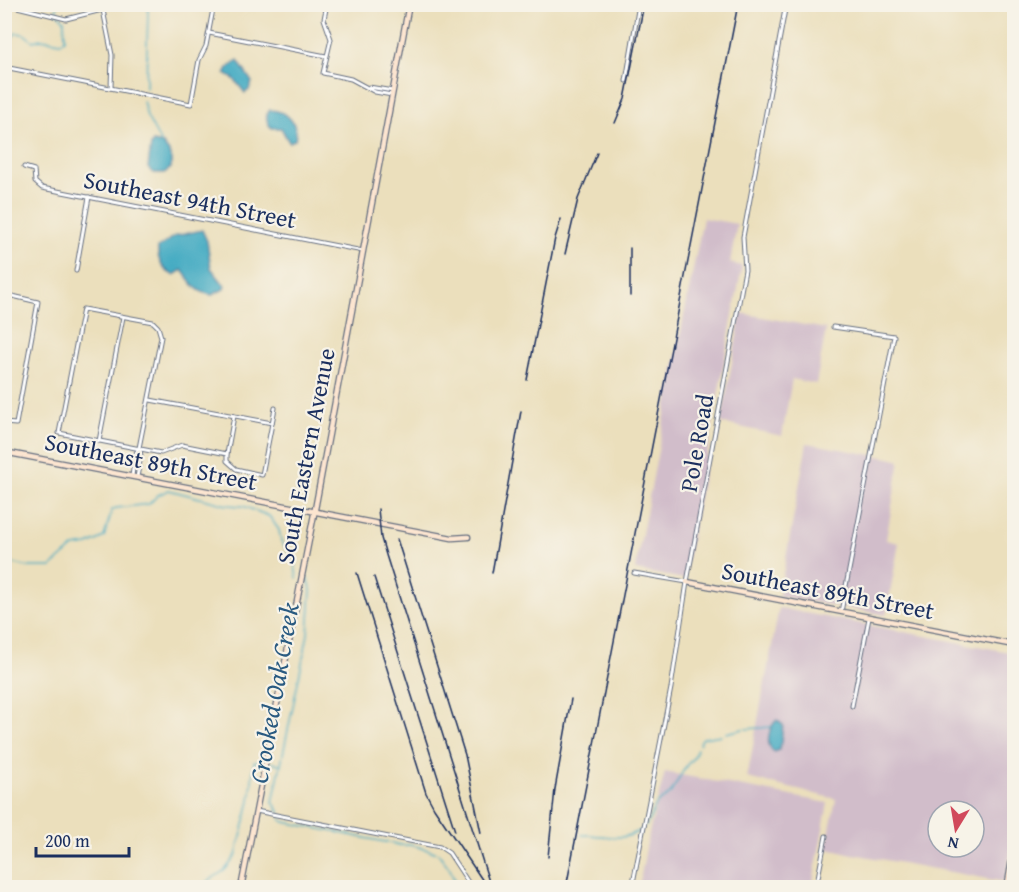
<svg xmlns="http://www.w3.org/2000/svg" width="1019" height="892" font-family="'Gentium Book Plus',serif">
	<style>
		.industrial { fill: #d1bdca; fill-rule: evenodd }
		.water { fill: #42aac2; stroke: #2e6c90; stroke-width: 1.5 }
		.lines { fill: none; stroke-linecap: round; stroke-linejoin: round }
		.stream { stroke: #42aac2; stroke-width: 1.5 }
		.street-casing { stroke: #646d7f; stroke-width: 5 }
		.secondary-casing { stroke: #646d7f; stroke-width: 7 }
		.street { stroke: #fff; stroke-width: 3 }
		.secondary { stroke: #fce5d0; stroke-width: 4.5 }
		.rail { stroke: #1b2f5e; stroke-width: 1.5 }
		.labels { text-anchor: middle; stroke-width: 4.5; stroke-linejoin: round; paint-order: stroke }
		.street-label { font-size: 24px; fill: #1b2f5e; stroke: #f7f3e8 }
		.water-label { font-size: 26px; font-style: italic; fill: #295a81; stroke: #f7f3e8 }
	</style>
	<rect width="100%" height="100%" fill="#f7f3e8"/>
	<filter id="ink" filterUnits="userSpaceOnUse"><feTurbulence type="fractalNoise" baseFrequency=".0167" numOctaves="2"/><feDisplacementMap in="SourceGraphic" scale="12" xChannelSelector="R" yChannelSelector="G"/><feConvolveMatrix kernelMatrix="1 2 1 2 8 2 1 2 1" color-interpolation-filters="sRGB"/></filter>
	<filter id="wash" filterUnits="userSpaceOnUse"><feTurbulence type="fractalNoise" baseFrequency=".008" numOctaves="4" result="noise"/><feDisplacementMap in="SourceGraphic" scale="24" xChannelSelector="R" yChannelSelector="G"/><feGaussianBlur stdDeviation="1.35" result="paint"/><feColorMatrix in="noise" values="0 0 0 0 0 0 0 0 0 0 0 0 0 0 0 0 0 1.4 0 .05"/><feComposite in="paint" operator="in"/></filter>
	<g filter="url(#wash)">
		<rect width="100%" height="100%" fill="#ebdfbc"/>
		<g class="industrial">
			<polygon points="703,218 737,224 730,263 742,266 684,579 635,570"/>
			<polygon points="741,313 826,329 816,384 792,379 782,436 721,423"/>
			<polygon points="807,443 900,460 886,540 899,543 886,615 779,596"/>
			<path d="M779,608L1014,653V835L1005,882L826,849L836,799L747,778ZM938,811H974V847H938Z"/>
			<polygon points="665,772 828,803 812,887 639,887 648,837"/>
		</g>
		<g class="water">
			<polygon points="238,61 252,82 249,90 245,93 234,79 225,74 228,68"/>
			<path d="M270,110C287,111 299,123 295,140L289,142L281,128H272C267,124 264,115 270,110Z"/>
			<polygon points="153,142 163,144 171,155 171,168 164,173 153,173 148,168 151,145"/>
			<path d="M202,230L207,241L211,268L225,286L224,289L212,295C196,293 191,282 182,270L174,275C163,271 157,260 158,248L175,236Z"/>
			<path d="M777,720L783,725L780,750L773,752C765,744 769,726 777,720Z"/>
		</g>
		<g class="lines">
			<g class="stream">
				<polyline points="4,62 9,40 16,33 24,34 33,41 41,39 61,42 65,39 64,20 56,11 58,4"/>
				<polyline points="146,88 148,9"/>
				<polyline points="143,101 147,117 161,143"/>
				<polyline points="4,561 28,567 51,567 74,547 88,545 104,537 112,510 116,508 149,504 158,495 169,490 227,505 243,506 269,516 279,530 281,541 294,560 297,578"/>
				<polyline points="746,729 771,727"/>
				<polyline points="726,733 743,729"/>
				<polyline points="699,744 703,738 721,735"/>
				<polyline points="271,763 280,764"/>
				<polyline points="280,813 273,802 308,634 311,590 310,584 307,579"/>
				<polyline points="280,819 285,822 400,845 412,845 438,853 450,869 457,888"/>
				<polyline points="646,826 657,803 670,794 686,766 694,757 697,749"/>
				<path d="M582,835C604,834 621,843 641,830"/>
				<polyline points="198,888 225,870 236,856 250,801 254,762 260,761"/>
			</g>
		</g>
	</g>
	<g filter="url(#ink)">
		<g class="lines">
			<defs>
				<g id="street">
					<polyline points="5,4 66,19 126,4"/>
					<polyline points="146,4 157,4"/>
					<polyline points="280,4 284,4"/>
					<polyline points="327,4 324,19 331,39 323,73 351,79 375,92 392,95"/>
					<polyline points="103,10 112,55 111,88"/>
					<polyline points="209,33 326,56"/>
					<polyline points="4,67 191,104 199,60 206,46 214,4"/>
					<polyline points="626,81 639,4"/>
					<polyline points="369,87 393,91"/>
					<polyline points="24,167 34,170 35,182 42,188 363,251"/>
					<polyline points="76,271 89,197"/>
					<polyline points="4,294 38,302 16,424 4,423"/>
					<polyline points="833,327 894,336 841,612"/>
					<polyline points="150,400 272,423"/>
					<polyline points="234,416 227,454 227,461 236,469 262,475 275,408"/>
					<polyline points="99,441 123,317"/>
					<polyline points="132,476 135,455 139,448 161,337 158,327 153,322 83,309 59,433 161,453 182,445 227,454"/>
					<polyline points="137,477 141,456 140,450"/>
					<polyline points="634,573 687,582"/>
					<polyline points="852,706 869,618"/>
					<polyline points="256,811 440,847 449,853 472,888"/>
					<polyline points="632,888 671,688 687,582 745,270 743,237 786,4"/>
					<polyline points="816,888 826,836"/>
				</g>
				<g id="secondary">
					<polyline points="4,452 452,538 468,537"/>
					<polyline points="687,582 1014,645"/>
					<polyline points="241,888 316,504 409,4"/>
					<polyline points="1007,888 1014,848"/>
				</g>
			</defs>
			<use href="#street" class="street-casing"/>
			<use href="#secondary" class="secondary-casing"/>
			<use href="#street" class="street"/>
			<use href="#secondary" class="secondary"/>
			<g class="rail">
				<polyline points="615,123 625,99 644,4"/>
				<polyline points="565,254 578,199 597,153"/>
				<polyline points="630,296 630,248"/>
				<polyline points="527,380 555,238 561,219"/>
				<polyline points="378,509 381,538 386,555 491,888"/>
				<polyline points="397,539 465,755 481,833"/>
				<polyline points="357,573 426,793 434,808 485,884"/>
				<polyline points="492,573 521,411"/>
				<polyline points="374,577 455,831"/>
				<polyline points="548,857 555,789 571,699"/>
				<polyline points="566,888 738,4"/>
			</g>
		</g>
	</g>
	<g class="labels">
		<g class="street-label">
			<text transform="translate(190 200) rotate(11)" y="8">Southeast 94th Street</text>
			<text transform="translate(697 443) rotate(-80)" y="8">Pole Road</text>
			<text transform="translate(306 456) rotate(-79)" y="8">South Eastern Avenue</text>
			<text transform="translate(151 462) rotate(11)" y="8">Southeast 89th Street</text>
			<text transform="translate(828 591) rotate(11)" y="8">Southeast 89th Street</text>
		</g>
		<g class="water-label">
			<text transform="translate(274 693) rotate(-80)" y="9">Crooked Oak Creek</text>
		</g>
	</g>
	<rect width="1019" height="892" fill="none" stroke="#f7f3e8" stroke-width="24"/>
	<g transform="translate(956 829) rotate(191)"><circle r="28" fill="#f7f3e8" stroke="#9fa5b1" stroke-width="1.5"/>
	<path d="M0-4.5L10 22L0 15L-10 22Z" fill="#d1495b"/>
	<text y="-9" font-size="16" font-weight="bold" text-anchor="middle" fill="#1b2f5e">N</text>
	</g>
	<path d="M36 847v9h93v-9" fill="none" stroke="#1b2f5e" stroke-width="3"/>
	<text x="45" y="847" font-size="18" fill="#1b2f5e" stroke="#f7f3e8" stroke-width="4.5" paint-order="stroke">200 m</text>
</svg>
